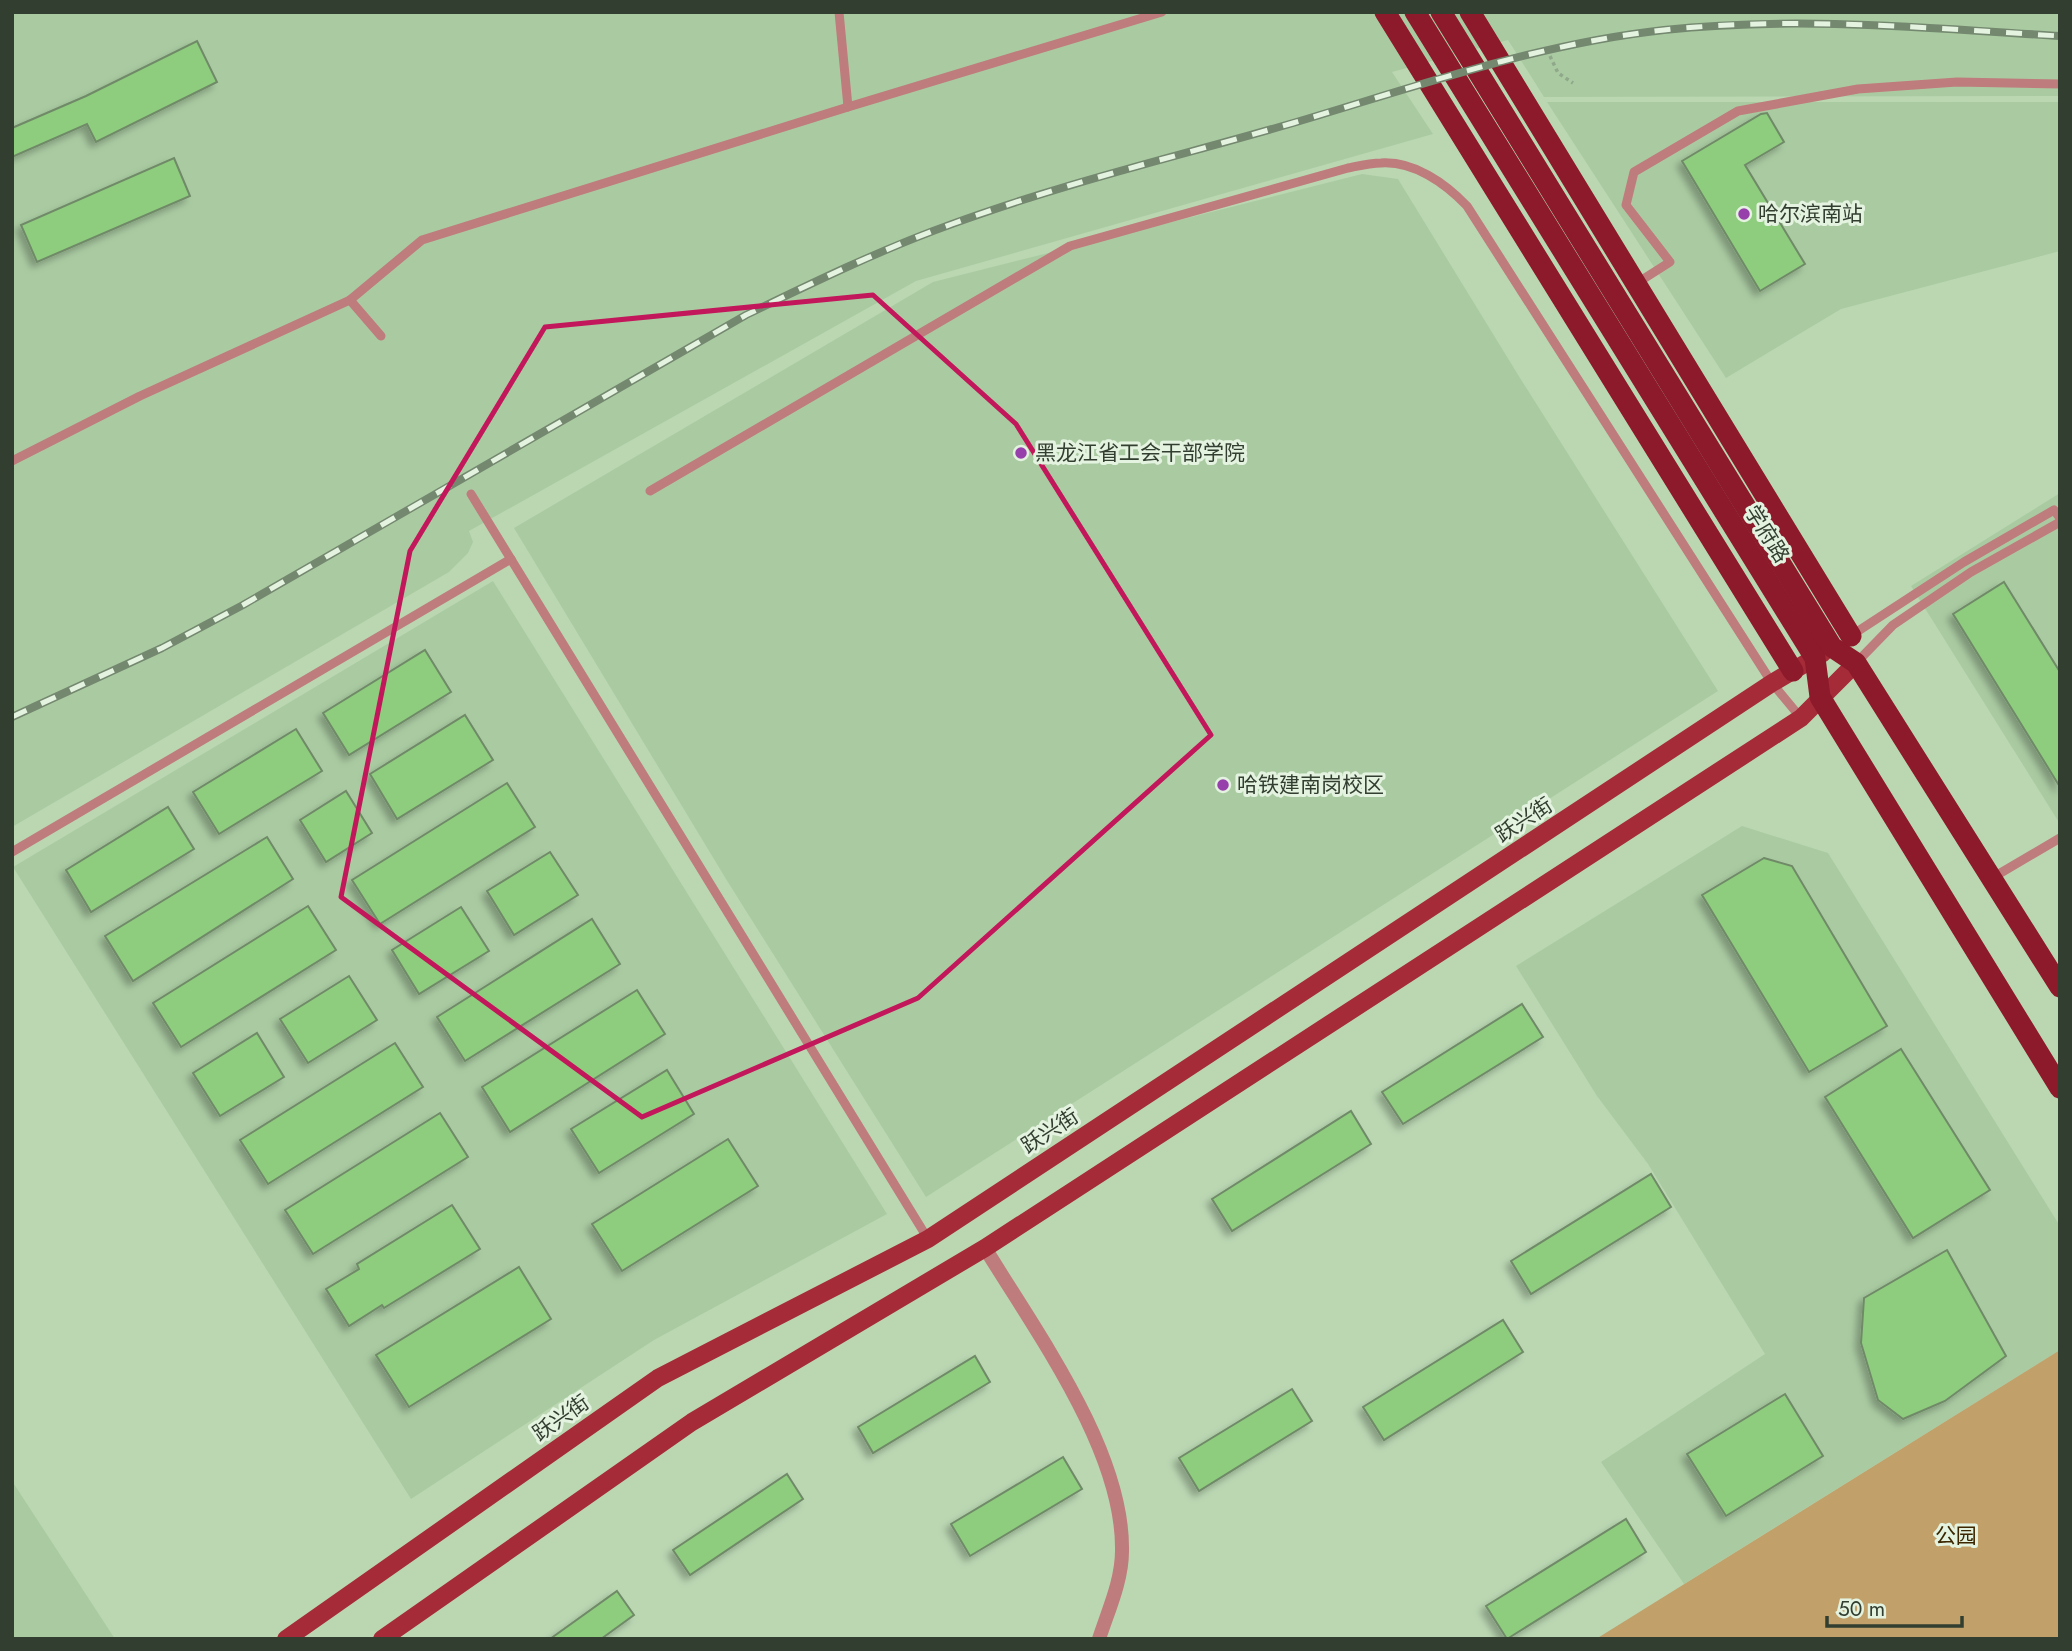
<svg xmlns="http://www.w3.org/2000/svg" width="2072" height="1651" font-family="Jost,'Noto Sans SC',sans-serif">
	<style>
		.built { fill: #aacba2 }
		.green { fill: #c1a06a }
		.building { fill: #8ecc7e; stroke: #6f8a68; stroke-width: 2; filter: url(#shadow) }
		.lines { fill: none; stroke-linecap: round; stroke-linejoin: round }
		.path { stroke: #90a88a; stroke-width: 3.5; stroke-dasharray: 3.5 3.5; stroke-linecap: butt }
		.lane { stroke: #bf7c7c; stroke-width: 9 }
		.street { stroke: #bf7c7c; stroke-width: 14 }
		.primary { stroke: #a52b39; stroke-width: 18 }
		.highway { stroke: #8c1a2a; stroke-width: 21 }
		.rail-casing { stroke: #74886f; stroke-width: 8 }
		.rail { stroke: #e4f3e0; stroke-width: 5; stroke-dasharray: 16; stroke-linecap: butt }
		.marked { fill: none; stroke: #c2185b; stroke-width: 5; stroke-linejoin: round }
		.poi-dot { fill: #9740ac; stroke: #e4f3e0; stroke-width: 2.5 }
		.labels { text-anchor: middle; stroke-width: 6; stroke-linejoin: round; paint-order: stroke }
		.poi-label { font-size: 21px; fill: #323e30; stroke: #e4f3e0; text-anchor: start }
		.street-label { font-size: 21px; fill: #323e30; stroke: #e4f3e0 }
		.park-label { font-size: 21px; fill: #3b2600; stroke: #e4f3e0 }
	</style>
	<defs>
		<filter id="shadow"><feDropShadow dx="-5" dy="5" stdDeviation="3.5" flood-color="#0004"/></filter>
	</defs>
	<rect width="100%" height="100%" fill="#bad7b2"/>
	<g class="built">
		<polygon points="12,12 2060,12 2060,96 1544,97 1508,40 1392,72 1433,134 916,281 469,531 473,542 468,553 449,572 12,827"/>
		<polygon points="1547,102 2060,102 2060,251 1841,309 1726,378"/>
		<polygon points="1362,174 1398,179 1520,378 1718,691 926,1197 726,879 514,528 933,282"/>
		<polygon points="2060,493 2060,824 1911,586"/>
		<polygon points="493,581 887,1214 654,1340 411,1499 13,867"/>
		<polygon points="1742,826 1828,853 2060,1226 2060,1350 1684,1584 1601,1462 1765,1354 1648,1164 1597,1096 1516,966"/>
		<polygon points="12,1481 115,1639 12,1639"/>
	</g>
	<polygon class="green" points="2060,1350 2060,1639 1596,1639"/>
	<g class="building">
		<polygon points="197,41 217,82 96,142 87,124 12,157 12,128 86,96"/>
		<polygon points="1767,113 1784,142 1745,165 1805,264 1760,291 1682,161 1761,114"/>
		<polygon points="174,158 190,196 37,262 21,225"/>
		<polygon points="2004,582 2060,672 2060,787 1953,614"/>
		<polygon points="425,650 451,692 349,755 323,713"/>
		<polygon points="465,715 493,760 397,819 370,774"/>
		<polygon points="296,729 322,771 219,834 193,792"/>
		<polygon points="507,783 535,827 380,924 352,880"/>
		<polygon points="346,791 372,833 326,862 300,820"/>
		<polygon points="168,807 194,849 91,912 66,870"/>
		<polygon points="267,837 293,879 133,981 105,936"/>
		<polygon points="550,852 578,895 514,935 487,891"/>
		<polygon points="1764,858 1792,866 1887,1026 1809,1072 1702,895"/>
		<polygon points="308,906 336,950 181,1047 153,1003"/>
		<polygon points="461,907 489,951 419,994 392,950"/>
		<polygon points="592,919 620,964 465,1061 437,1017"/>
		<polygon points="349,976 377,1020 308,1063 280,1019"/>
		<polygon points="637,990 665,1034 510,1132 482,1087"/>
		<polygon points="1522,1004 1543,1037 1403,1124 1382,1092"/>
		<polygon points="257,1033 284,1077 220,1116 193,1073"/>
		<polygon points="395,1043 423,1087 268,1184 240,1140"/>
		<polygon points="1901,1049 1990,1190 1913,1238 1825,1097"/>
		<polygon points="667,1070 694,1114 599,1173 571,1129"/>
		<polygon points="1351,1111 1371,1144 1232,1231 1212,1199"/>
		<polygon points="440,1113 468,1157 313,1254 285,1210"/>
		<polygon points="728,1139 758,1186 622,1271 592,1224"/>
		<polygon points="1651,1174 1671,1207 1531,1294 1511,1261"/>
		<polygon points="452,1205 480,1249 384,1308 382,1305 349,1326 326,1289 359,1269 357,1264"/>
		<polygon points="1947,1250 2006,1356 1945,1401 1903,1419 1878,1400 1861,1343 1864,1298"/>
		<polygon points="519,1267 551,1319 409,1407 376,1355"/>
		<polygon points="1503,1320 1523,1352 1384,1440 1363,1407"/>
		<polygon points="975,1356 990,1382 873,1453 858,1427"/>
		<polygon points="1292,1389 1312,1421 1199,1491 1179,1458"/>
		<polygon points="1785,1394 1823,1456 1726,1516 1687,1454"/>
		<polygon points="1063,1457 1082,1489 970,1556 951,1524"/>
		<polygon points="787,1474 803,1499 690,1575 673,1550"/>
		<polygon points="1626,1519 1646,1552 1507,1639 1486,1606"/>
		<polygon points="617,1591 634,1615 601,1639 550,1639"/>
	</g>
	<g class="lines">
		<polyline class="path" points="1550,56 1558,73 1573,83"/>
		<g class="lane">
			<polyline points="839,12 848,107"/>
			<polyline points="1637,283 1670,262 1626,205 1634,172 1738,111 1858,89 1957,82 2060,84"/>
			<polyline points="350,300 381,336"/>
			<polyline points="12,461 140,396 350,300 422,240 848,107 1162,12"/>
			<path d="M650,491L1070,246L1348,168C1358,166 1370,163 1381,163C1414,161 1445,183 1467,206L1772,683L1801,718"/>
			<polyline points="471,494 928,1239"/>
			<polyline points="1852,635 1964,562 2054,510 2060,518"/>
			<polyline points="1856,663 1893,625 1971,572 2060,522"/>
			<polyline points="12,852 511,559"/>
			<polyline points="1992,878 2060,838"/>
		</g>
		<path class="street" d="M985,1248C1036,1332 1124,1451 1122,1551C1122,1581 1108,1611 1099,1639"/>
		<g class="primary">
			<polyline points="286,1639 658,1378 928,1239 1772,683 1823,653"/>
			<polyline points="382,1639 692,1422 985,1248 1801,718 1856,663"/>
		</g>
		<g class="highway">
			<polyline points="1385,12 1793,671"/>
			<polyline points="1415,12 1815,658 1820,697 2060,1088"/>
			<polyline points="1441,12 1832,647 1856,663 2060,987"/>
			<polyline points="1470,12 1851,636"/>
		</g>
		<defs>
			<path id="rail" d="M12,717L162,648L243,605L746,315C814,282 882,249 952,224C1064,183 1179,156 1293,123C1415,87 1536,44 1664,30C1795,16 1928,28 2060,36"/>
		</defs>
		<use href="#rail" class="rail-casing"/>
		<use href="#rail" class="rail"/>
	</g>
	<path class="marked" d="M873,295L1016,424L1211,735L918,998L642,1117L341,897L410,551L545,327Z"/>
	<g class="poi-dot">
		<circle cx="1744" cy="214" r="7"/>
		<circle cx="1021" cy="453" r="7"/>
		<circle cx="1223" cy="785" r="7"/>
	</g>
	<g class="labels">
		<g class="poi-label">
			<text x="1758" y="221">哈尔滨南站</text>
			<text x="1035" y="460">黑龙江省工会干部学院</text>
			<text x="1237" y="792">哈铁建南岗校区</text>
		</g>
		<g class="street-label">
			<text transform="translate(1767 534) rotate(58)" y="7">学府路</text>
			<text transform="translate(1524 820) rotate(-33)" y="7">跃兴街</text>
			<text transform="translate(1050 1131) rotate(-33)" y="7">跃兴街</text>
			<text transform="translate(561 1418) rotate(-35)" y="7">跃兴街</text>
		</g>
		<g class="park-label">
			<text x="1956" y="1543">公园</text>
		</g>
	</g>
	<rect width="2072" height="1651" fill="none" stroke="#323e30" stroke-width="28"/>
	<path d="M1827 1616v10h135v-10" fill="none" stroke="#323e30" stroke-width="3.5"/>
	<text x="1838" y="1616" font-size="21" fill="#323e30" stroke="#e4f3e0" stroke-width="5" paint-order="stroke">50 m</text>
</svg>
